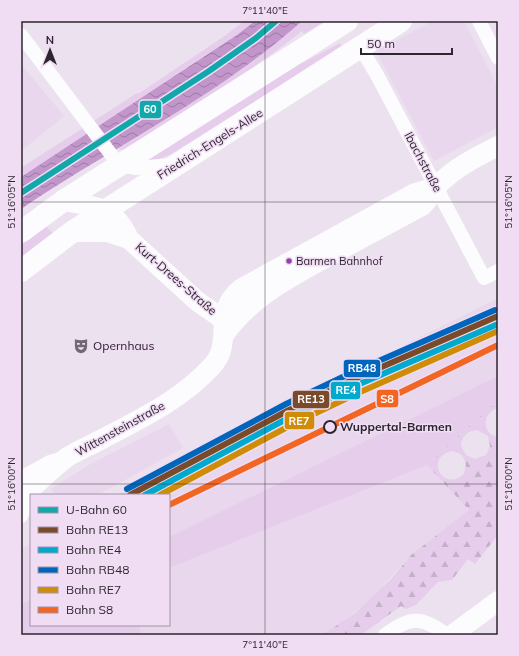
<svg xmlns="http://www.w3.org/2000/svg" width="519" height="656" font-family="Mulish,sans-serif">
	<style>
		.built { fill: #e9d7ed }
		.grass { fill: #e5cdeb }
		.forest { fill: url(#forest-firs); fill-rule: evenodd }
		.water { fill: url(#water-waves) }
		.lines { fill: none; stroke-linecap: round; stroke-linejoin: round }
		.street { stroke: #fcfbfd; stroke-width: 14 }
		.secondary { stroke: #fcfbfd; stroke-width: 20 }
		.primary { stroke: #fcfbfd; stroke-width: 22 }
		.rail-1-casing { stroke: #f0ddf4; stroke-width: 9 }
		.rail-2-casing { stroke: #f0ddf4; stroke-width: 9 }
		.rail-3-casing { stroke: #f0ddf4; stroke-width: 9 }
		.rail-4-casing { stroke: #f0ddf4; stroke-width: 9 }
		.rail-5-casing { stroke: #f0ddf4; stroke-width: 9 }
		.rail-1 { stroke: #7a4b2a; stroke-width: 6 }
		.rail-2 { stroke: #00a9ce; stroke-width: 6 }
		.rail-3 { stroke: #0065bd; stroke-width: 6 }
		.rail-4 { stroke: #cf8c09; stroke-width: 6 }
		.rail-5 { stroke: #f26522; stroke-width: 6 }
		.metro-1-casing { stroke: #f0ddf4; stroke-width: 9 }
		.metro-1 { stroke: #12a8ab; stroke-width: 6 }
		.ticks { fill: none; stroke: #2d262e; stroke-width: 1; stroke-opacity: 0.45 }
		.bus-dot { fill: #8e44ad; stroke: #f0ddf4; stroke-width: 1.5 }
		.stop-dot { fill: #f0ddf4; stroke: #2d262e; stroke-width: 2 }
		.labels { text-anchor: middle; stroke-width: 3; stroke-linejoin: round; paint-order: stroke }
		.bus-label { font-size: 11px; fill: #2d262e; stroke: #f0ddf4; text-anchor: start }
		.street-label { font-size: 12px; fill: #2d262e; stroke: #f0ddf4 }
		.poi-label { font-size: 12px; fill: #2d262e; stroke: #f0ddf4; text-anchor: start }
		.stop-label { font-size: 12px; font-weight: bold; fill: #2d262e; stroke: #f0ddf4; text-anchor: start }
		.line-badge { stroke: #f0ddf4; stroke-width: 1.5 }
		.badge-label { font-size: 11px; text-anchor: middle; font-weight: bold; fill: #fff }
		.neatline { fill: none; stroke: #2d262e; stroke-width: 1.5 }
		.ticks-label { font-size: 10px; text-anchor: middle; fill: #2d262e }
	</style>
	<defs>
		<pattern id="forest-firs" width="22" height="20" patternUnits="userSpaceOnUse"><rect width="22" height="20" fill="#e5cdeb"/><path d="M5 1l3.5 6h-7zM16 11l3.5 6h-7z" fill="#c5b0ca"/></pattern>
		<pattern id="water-waves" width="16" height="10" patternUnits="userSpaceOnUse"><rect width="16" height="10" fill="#c296cb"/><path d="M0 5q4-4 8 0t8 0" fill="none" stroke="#9e7aa5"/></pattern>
	</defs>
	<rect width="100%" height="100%" fill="#ece2ef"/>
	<g class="built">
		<polygon points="433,21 464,21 498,87 498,127 434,161 376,51"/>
		<polygon points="21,64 64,116 21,151"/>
		<polygon points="498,298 498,376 169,537 169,495 117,495 215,439"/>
		<polygon points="169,424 183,448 98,495 55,495 51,489 89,465"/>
		<polygon points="427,465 469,510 411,555 371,599 335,628 322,635 142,635 139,625 169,625 169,568"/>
		<polygon points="31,543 31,600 21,604 21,549"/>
	</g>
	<g class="grass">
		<polygon points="244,21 255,21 238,36 191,68 21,177 21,168 137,93 138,94 226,35"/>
		<path d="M302,21H325L304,34L302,31C246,76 184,112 125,150L118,149C182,110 246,71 302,21Z"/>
		<polygon points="340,43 342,47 171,154 157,160 136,161 284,69 304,62"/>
		<polygon points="43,223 54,235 21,262 21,240"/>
		<polygon points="498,376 498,400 427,465 169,568 169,537"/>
		<polygon points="31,600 31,625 139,625 142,635 21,635 21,604"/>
	</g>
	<path class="forest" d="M498,400V408C482,413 481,433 498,437V535L475,564L468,559L452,580L438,582L416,605L406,609L401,606L361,635H322L354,614L392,578L411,555L469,510L427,465ZM477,430L488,436L490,446L486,455L475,459L466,455L461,446C462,436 467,431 477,430ZM452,451C465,453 469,464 463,475C441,492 425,456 452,451Z"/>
	<path class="water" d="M255,21H302C217,97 115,146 21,209V177L237,35Z"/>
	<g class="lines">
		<g class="street">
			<polyline points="479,21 498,58"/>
			<polyline points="21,35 119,165 137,168 170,165"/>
			<polyline points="360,47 377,75 484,278 498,271"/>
			<polyline points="21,478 50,462 57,460"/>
			<polyline points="21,516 31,496"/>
			<path d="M385,635C411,616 421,616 447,635"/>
		</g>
		<g class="secondary">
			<path d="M63,201C94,206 115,206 129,239"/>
			<polyline points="72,232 107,232 129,239 197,301 231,325"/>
			<path d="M224,335C252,295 296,274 338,251C366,236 394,221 422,206C429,200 431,192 437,186C454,168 476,157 498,146"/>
			<path d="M21,498C36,485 50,470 66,458C78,450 92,445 104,438C142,418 182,399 212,366C235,341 210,313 242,288L415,193L436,187"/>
			<polyline points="452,635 498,601"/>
		</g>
		<g class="primary">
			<polyline points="21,232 63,201 347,21"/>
			<polyline points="21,271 72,232 106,210 401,21"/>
		</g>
		<defs>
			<polyline id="rail-1" points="130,495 289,410 352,380 498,316"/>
			<polyline id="rail-2" points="145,495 292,416 355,386 498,324"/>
			<polyline id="rail-3" points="127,489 286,404 349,374 495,310"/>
			<polyline id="rail-4" points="160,495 295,423 358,393 498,331"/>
			<polyline id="rail-5" points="169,505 498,345"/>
		</defs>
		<use href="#rail-1" class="rail-1-casing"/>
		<use href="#rail-2" class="rail-2-casing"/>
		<use href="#rail-3" class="rail-3-casing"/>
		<use href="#rail-4" class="rail-4-casing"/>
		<use href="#rail-5" class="rail-5-casing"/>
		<use href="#rail-1" class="rail-1"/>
		<use href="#rail-2" class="rail-2"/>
		<use href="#rail-3" class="rail-3"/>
		<use href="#rail-4" class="rail-4"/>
		<use href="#rail-5" class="rail-5"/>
		<defs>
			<polyline id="metro-1" points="21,193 209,71 256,38 276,21"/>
		</defs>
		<use href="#metro-1" class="metro-1-casing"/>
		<use href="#metro-1" class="metro-1"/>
	</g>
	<path class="ticks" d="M265,21V635M21,202H498M21,484H498"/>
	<defs>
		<symbol id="theatre-bare" viewBox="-9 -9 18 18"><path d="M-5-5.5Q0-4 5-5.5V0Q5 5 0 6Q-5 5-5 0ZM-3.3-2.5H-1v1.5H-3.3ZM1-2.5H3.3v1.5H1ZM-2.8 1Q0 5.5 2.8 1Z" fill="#706872" stroke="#f0ddf4" stroke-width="2.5" paint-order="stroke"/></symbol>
	</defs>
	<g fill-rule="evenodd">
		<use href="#theatre-bare" x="70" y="335" width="22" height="22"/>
	</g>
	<circle class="bus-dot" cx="289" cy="261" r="3.5"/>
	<circle class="stop-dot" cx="330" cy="427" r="6"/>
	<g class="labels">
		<g class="bus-label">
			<text x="296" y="265">Barmen Bahnhof</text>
		</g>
		<g class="street-label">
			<text transform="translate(210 144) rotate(-32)" y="4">Friedrich-Engels-Allee</text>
			<text transform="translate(423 162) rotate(62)" y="4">Ibachstraße</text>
			<text transform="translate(176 279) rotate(41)" y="4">Kurt-Drees-Straße</text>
			<text transform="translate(120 429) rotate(-29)" y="4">Wittensteinstraße</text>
		</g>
		<g class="poi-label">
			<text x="93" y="350">Opernhaus</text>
		</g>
		<g class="stop-label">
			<text x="340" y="431">Wuppertal-Barmen</text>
		</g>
	</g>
	<g class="line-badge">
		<rect x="139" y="100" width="23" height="19" rx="4" fill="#12a8ab"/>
		<rect x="343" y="359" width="38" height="19" rx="4" fill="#0065bd"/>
		<rect x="330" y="381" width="31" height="19" rx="4" fill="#00a9ce"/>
		<rect x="376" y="389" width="23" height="19" rx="4" fill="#f26522"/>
		<rect x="292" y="390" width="38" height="19" rx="4" fill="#7a4b2a"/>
		<rect x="284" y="411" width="31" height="19" rx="4" fill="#cf8c09"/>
	</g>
	<g class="badge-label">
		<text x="150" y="113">60</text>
		<text x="362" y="372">RB48</text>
		<text x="346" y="394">RE4</text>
		<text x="387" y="403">S8</text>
		<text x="311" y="403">RE13</text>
		<text x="299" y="425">RE7</text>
	</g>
	<rect width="519" height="656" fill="none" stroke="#f0ddf4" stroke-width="44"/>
	<rect x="30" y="494" width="140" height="132" fill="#f0ddf4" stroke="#a294a5"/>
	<rect x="38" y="507" width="20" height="6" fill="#12a8ab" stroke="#a294a5"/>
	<text x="66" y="514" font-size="12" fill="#2d262e">U-Bahn 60</text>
	<rect x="38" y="527" width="20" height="6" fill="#7a4b2a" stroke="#a294a5"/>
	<text x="66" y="534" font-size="12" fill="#2d262e">Bahn RE13</text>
	<rect x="38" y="547" width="20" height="6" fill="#00a9ce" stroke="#a294a5"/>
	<text x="66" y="554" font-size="12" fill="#2d262e">Bahn RE4</text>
	<rect x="38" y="567" width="20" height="6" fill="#0065bd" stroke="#a294a5"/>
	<text x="66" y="574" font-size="12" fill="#2d262e">Bahn RB48</text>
	<rect x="38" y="587" width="20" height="6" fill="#cf8c09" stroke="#a294a5"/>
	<text x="66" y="594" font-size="12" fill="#2d262e">Bahn RE7</text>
	<rect x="38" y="607" width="20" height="6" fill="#f26522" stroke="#a294a5"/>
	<text x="66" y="614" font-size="12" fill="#2d262e">Bahn S8</text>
	<g transform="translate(50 50)" stroke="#f0ddf4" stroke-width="3" paint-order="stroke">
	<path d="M0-3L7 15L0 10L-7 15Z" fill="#2d262e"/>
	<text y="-6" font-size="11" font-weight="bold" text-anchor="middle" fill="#2d262e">N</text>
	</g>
	<path d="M361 48v6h91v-6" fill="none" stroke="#2d262e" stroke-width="2"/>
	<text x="367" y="48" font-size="12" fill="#2d262e" stroke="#f0ddf4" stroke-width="3" paint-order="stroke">50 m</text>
	<rect x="22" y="22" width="475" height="612" class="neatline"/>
	<g class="ticks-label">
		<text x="265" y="14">7°11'40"E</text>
		<text transform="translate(11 202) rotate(-90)" y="4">51°16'05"N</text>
		<text transform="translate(508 202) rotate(-90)" y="4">51°16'05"N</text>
		<text transform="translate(11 484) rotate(-90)" y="4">51°16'00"N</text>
		<text transform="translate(508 484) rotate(-90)" y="4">51°16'00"N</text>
		<text x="265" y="648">7°11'40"E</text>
	</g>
</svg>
